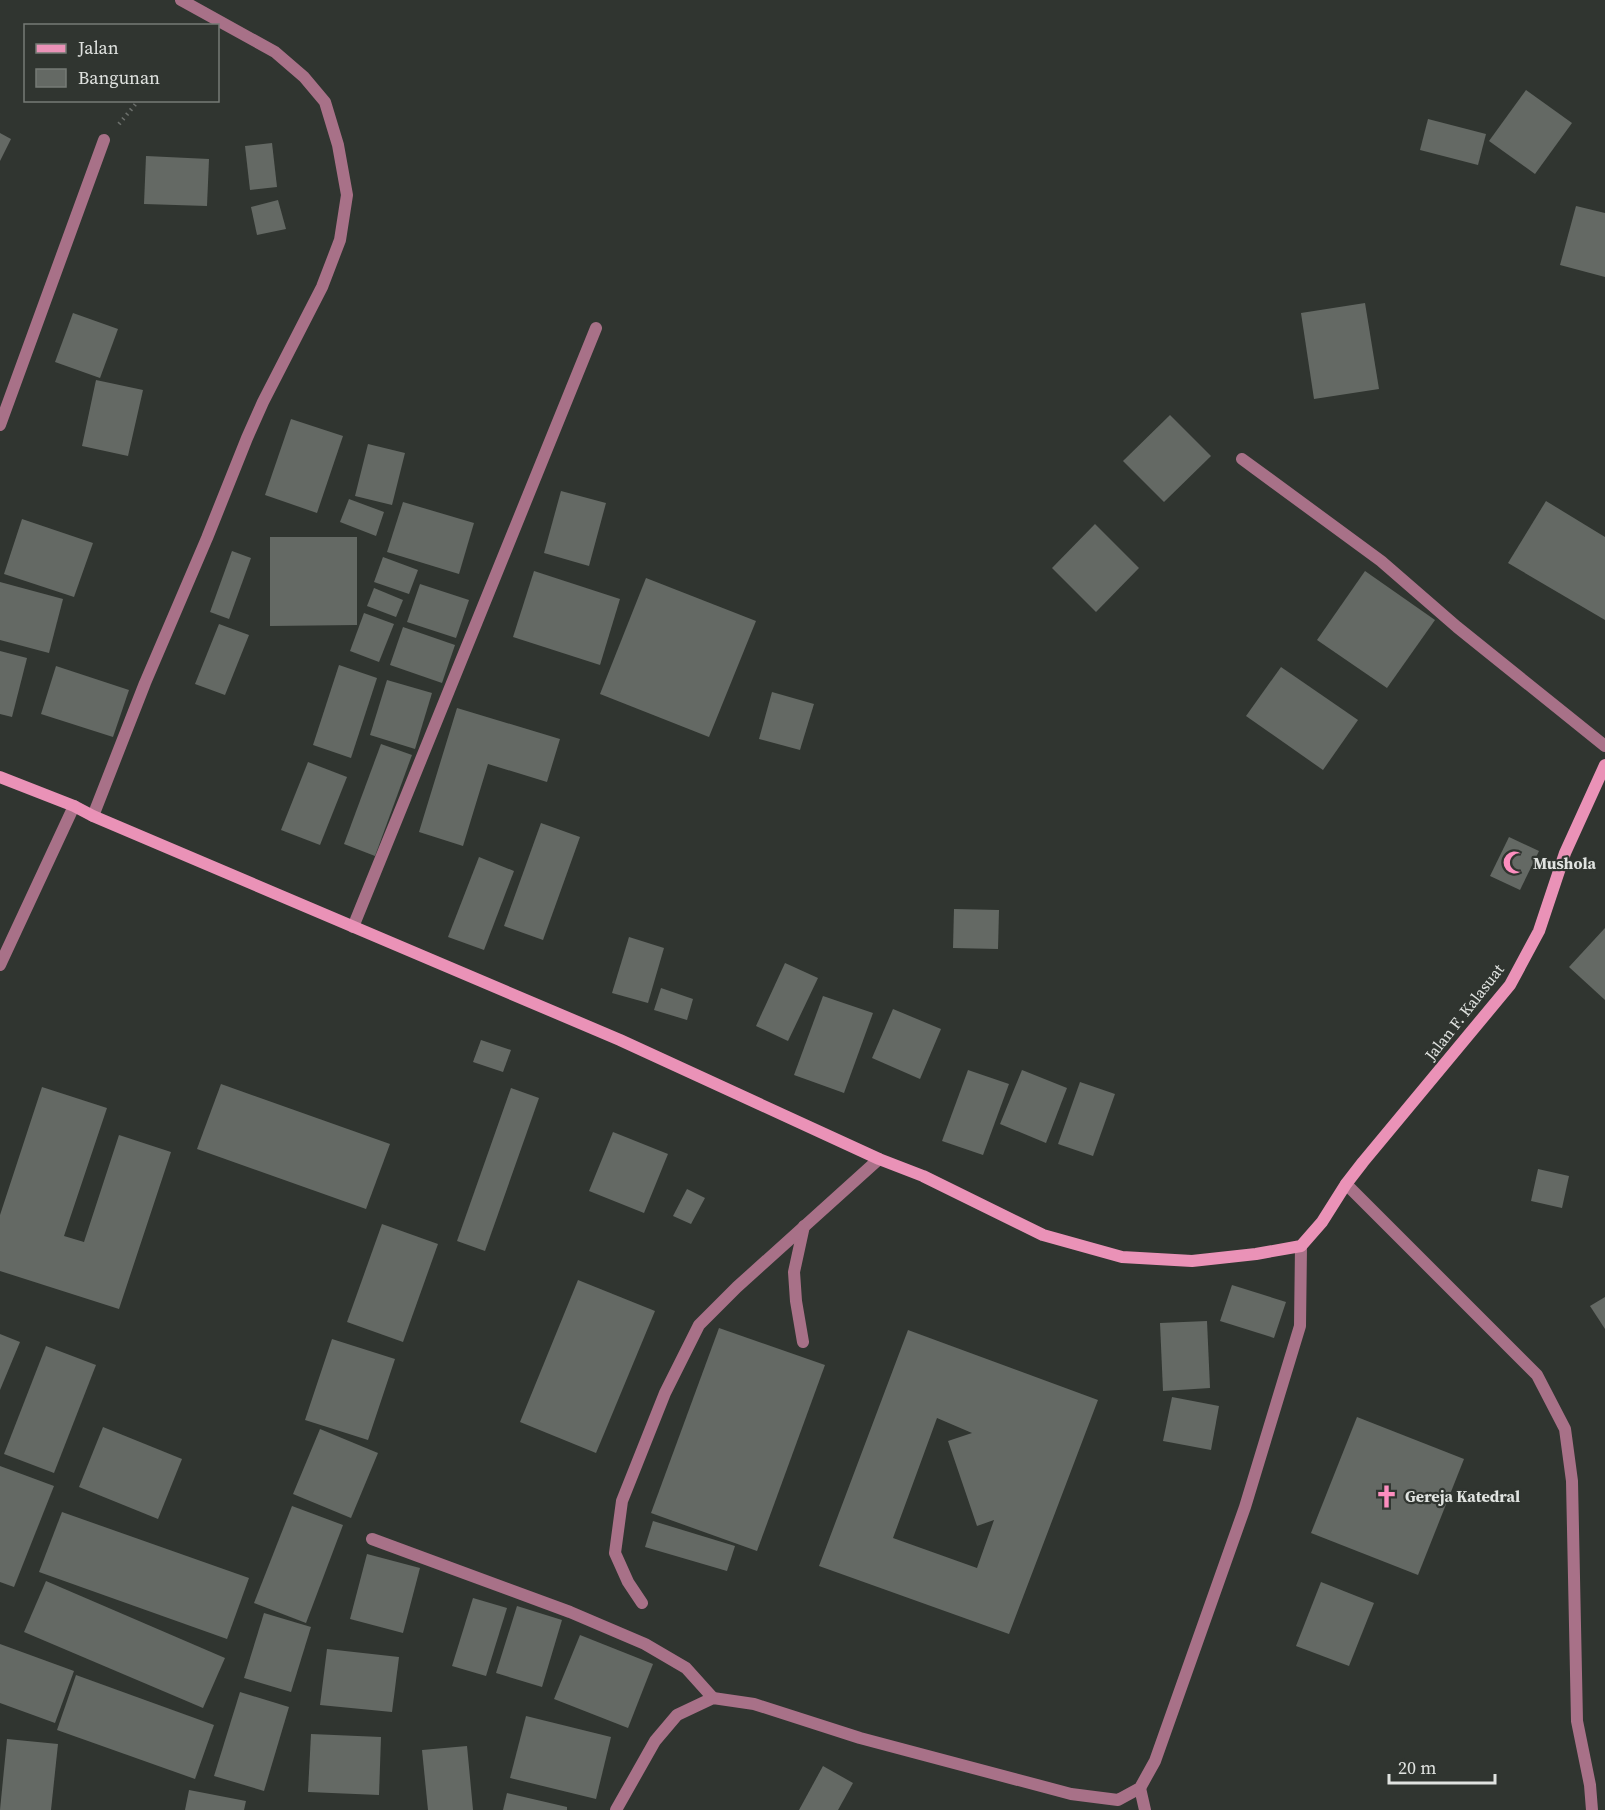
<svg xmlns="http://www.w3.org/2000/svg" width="1605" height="1810" font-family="'Source Serif 4',serif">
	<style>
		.building { fill: #646964; fill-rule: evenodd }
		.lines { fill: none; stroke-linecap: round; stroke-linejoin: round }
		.path { stroke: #6c706c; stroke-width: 4; stroke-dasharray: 1.5 4.5; stroke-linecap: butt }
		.lane { stroke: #a87188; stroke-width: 12 }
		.street { stroke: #a87188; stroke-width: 12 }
		.secondary { stroke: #ea92b7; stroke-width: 12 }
		.labels { text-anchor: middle; stroke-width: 4.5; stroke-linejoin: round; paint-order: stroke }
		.poi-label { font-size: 16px; font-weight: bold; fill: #e0e3e0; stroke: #303530; text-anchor: start }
		.street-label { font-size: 16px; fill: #e0e3e0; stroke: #303530 }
	</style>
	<rect width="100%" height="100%" fill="#303530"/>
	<g class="building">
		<polygon points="1526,90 1572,123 1535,174 1489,141"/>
		<polygon points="1428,119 1486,134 1478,165 1420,150"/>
		<polygon points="0,133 11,139 0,161"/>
		<polygon points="272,143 277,187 250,190 245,146"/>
		<polygon points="146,156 209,159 207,206 144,204"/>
		<polygon points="278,200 286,229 257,235 251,207"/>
		<polygon points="1576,206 1605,213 1605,277 1560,265"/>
		<polygon points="1365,303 1379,389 1314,399 1301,313"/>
		<polygon points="73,313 118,329 100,378 55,362"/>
		<polygon points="96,380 143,390 128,456 82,446"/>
		<polygon points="1170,415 1211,456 1164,502 1123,461"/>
		<polygon points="291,419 343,436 317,513 265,495"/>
		<polygon points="368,444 405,453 392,505 355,496"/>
		<polygon points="561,491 606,503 589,566 544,553"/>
		<polygon points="349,499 384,512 376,536 340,522"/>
		<polygon points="1546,501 1605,537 1605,620 1508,563"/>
		<polygon points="403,502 474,523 459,574 387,552"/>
		<polygon points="22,519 93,543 74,597 4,574"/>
		<polygon points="1095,524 1139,568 1096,612 1052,568"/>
		<polygon points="270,537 357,537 357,625 270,626"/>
		<polygon points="232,551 251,558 229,619 210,612"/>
		<polygon points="383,557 418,570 409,594 374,582"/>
		<polygon points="534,571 620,599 600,665 513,637"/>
		<polygon points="1365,571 1435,620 1387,688 1317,640"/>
		<polygon points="646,578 756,621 709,737 600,694"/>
		<polygon points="0,582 63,599 49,653 0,640"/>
		<polygon points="420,584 469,600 456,638 407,622"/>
		<polygon points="374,588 403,600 396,617 367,606"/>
		<polygon points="364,613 394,624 379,662 350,651"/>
		<polygon points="219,624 249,635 225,695 195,684"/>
		<polygon points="403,627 455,645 442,683 390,665"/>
		<polygon points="0,651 27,658 12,717 0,714"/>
		<polygon points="339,665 377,678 351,758 313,745"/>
		<polygon points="56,666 129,690 113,737 41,714"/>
		<polygon points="1281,667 1358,720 1323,770 1246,716"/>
		<polygon points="387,680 432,693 415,749 370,735"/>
		<polygon points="772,692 814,704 800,750 759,739"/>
		<polygon points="457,708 560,739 547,782 488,764 463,846 419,832"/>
		<polygon points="381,744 412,755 375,856 344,844"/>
		<polygon points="308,762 347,777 320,845 281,830"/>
		<polygon points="541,823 580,837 543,940 504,926"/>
		<polygon points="1509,837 1539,851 1520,890 1490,876"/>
		<polygon points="479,857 514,871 484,950 448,937"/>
		<polygon points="954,909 999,910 998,949 953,948"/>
		<polygon points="1605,928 1605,1000 1569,967"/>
		<polygon points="629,937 664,948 648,1003 612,993"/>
		<polygon points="785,963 818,978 788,1041 756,1026"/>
		<polygon points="661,988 693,999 687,1020 654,1010"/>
		<polygon points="823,996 873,1013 844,1093 794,1075"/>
		<polygon points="893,1009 941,1029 920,1079 872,1058"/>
		<polygon points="481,1040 511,1050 503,1072 473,1062"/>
		<polygon points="968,1070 1009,1084 983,1155 942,1141"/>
		<polygon points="1022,1070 1067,1088 1046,1143 1000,1124"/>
		<polygon points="1080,1082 1115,1094 1093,1156 1058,1144"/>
		<polygon points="221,1084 390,1144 366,1209 197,1149"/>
		<polygon points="42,1087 107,1108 64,1236 84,1242 119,1135 171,1152 119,1309 0,1271 0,1215"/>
		<polygon points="511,1088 539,1098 485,1251 457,1241"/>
		<polygon points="613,1132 668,1154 644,1213 589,1191"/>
		<polygon points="1538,1169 1569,1176 1562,1208 1531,1201"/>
		<polygon points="687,1189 705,1198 691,1224 673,1216"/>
		<polygon points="382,1224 438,1244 403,1342 347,1322"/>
		<polygon points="578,1280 655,1311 596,1453 520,1422"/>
		<polygon points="1232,1285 1286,1302 1274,1338 1220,1321"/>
		<polygon points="1605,1297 1605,1329 1590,1306"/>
		<polygon points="1207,1321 1210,1388 1163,1391 1160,1323"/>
		<polygon points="719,1328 825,1365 757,1551 651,1513"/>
		<path d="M908,1330L1098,1400L1009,1634L819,1566ZM937,1418L972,1433L948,1441L977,1526L994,1520L977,1568L893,1538Z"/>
		<polygon points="0,1334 20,1342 0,1390"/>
		<polygon points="332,1339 395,1359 368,1440 305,1420"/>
		<polygon points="46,1346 96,1365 54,1473 4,1454"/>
		<polygon points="1172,1397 1219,1406 1211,1450 1163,1441"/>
		<polygon points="1357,1417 1464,1459 1418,1575 1311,1533"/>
		<polygon points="103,1427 182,1459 158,1519 79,1487"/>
		<polygon points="320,1429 378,1453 351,1518 293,1494"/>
		<polygon points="0,1466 54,1486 14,1587 0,1582"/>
		<polygon points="292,1506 343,1525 306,1623 254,1603"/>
		<polygon points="62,1512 249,1578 227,1639 39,1572"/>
		<polygon points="653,1521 735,1546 727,1571 645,1547"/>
		<polygon points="367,1554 420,1568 403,1633 350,1619"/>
		<polygon points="46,1581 225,1658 203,1708 24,1632"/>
		<polygon points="1321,1582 1374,1603 1349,1666 1296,1646"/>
		<polygon points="473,1598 507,1608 486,1676 452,1666"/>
		<polygon points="517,1606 562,1620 542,1687 496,1673"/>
		<polygon points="264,1613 311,1627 291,1692 244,1678"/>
		<polygon points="580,1635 653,1664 628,1728 554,1699"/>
		<polygon points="0,1644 74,1671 55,1723 0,1703"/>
		<polygon points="327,1649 399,1657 392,1712 320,1705"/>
		<polygon points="76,1675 214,1725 195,1779 57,1730"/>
		<polygon points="240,1692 289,1707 264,1791 214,1776"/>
		<polygon points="526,1716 611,1737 596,1799 510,1778"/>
		<polygon points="311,1734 381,1737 379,1795 308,1792"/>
		<polygon points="7,1739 58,1744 51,1810 0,1810"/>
		<polygon points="467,1746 473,1810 428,1810 422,1750"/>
		<polygon points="823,1766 853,1783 838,1810 799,1810"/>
		<polygon points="189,1790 246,1801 244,1810 185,1810"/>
		<polygon points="507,1793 567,1807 567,1810 503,1810"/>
	</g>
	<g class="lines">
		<polyline class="path" points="119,124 139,100"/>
		<g class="lane">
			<polyline points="803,1342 796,1301 794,1272 804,1226"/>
			<polyline points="642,1603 628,1582 615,1553 622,1501 665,1393 699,1325 737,1287 879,1159"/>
		</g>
		<g class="street">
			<polyline points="0,425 104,140"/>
			<polyline points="1242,459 1381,561 1457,627 1605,746"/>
			<polyline points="93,816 145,683 207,538 247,438 263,402 322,287 340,240 347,195 338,145 325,102 304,77 275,52 181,0"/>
			<polyline points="353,927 596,328"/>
			<polyline points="0,965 74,806"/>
			<polyline points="1346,1184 1537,1375 1565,1429 1572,1481 1577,1721 1590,1785 1592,1810"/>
			<polyline points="372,1539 570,1612 645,1644 686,1668 713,1698"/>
			<polyline points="1140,1788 1145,1810"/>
			<polyline points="616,1810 655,1741 677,1715 713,1698 754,1704 860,1738 1071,1794 1118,1800 1140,1788 1155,1761 1245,1507 1300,1326 1301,1246"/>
		</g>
		<polyline class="secondary" points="0,777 74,806 93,816 620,1040 879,1159 923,1176 1043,1235 1122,1257 1192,1261 1256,1254 1301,1246 1322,1222 1346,1184 1363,1162 1510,985 1539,931 1565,853 1605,765"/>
	</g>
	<defs>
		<symbol id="mosque-bare" viewBox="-9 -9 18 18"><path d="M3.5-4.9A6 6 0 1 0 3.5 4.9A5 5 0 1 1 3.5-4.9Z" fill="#fd8ebf" stroke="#303530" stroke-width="2.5" paint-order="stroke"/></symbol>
		<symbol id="church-bare" viewBox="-9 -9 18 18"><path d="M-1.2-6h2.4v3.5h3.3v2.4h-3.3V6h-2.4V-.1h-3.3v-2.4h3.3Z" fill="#fd8ebf" stroke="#303530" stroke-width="2.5" paint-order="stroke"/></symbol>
	</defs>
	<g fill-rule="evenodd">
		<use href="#mosque-bare" x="1498" y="846" width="33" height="33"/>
		<use href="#church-bare" x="1370" y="1480" width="33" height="33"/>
	</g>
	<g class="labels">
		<g class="poi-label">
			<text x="1533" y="869">Mushola</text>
			<text x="1405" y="1502">Gereja Katedral</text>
		</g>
		<g class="street-label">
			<text transform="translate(1464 1012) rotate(-52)" y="6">Jalan F. Kalasuat</text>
		</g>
	</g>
	<rect x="24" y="24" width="195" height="78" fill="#303530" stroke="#767b76" stroke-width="1.5"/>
	<rect x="36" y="44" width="30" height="9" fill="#ea92b7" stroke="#767b76" stroke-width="1.5"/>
	<text x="78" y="54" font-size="18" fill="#e0e3e0">Jalan</text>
	<rect x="36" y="69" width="30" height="18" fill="#646964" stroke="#767b76" stroke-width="1.5"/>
	<text x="78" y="84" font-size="18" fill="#e0e3e0">Bangunan</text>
	<path d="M1389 1774v9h106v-9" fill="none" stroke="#e0e3e0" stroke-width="3"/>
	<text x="1398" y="1774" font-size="18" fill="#e0e3e0" stroke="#303530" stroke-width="4.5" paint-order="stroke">20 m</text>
</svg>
